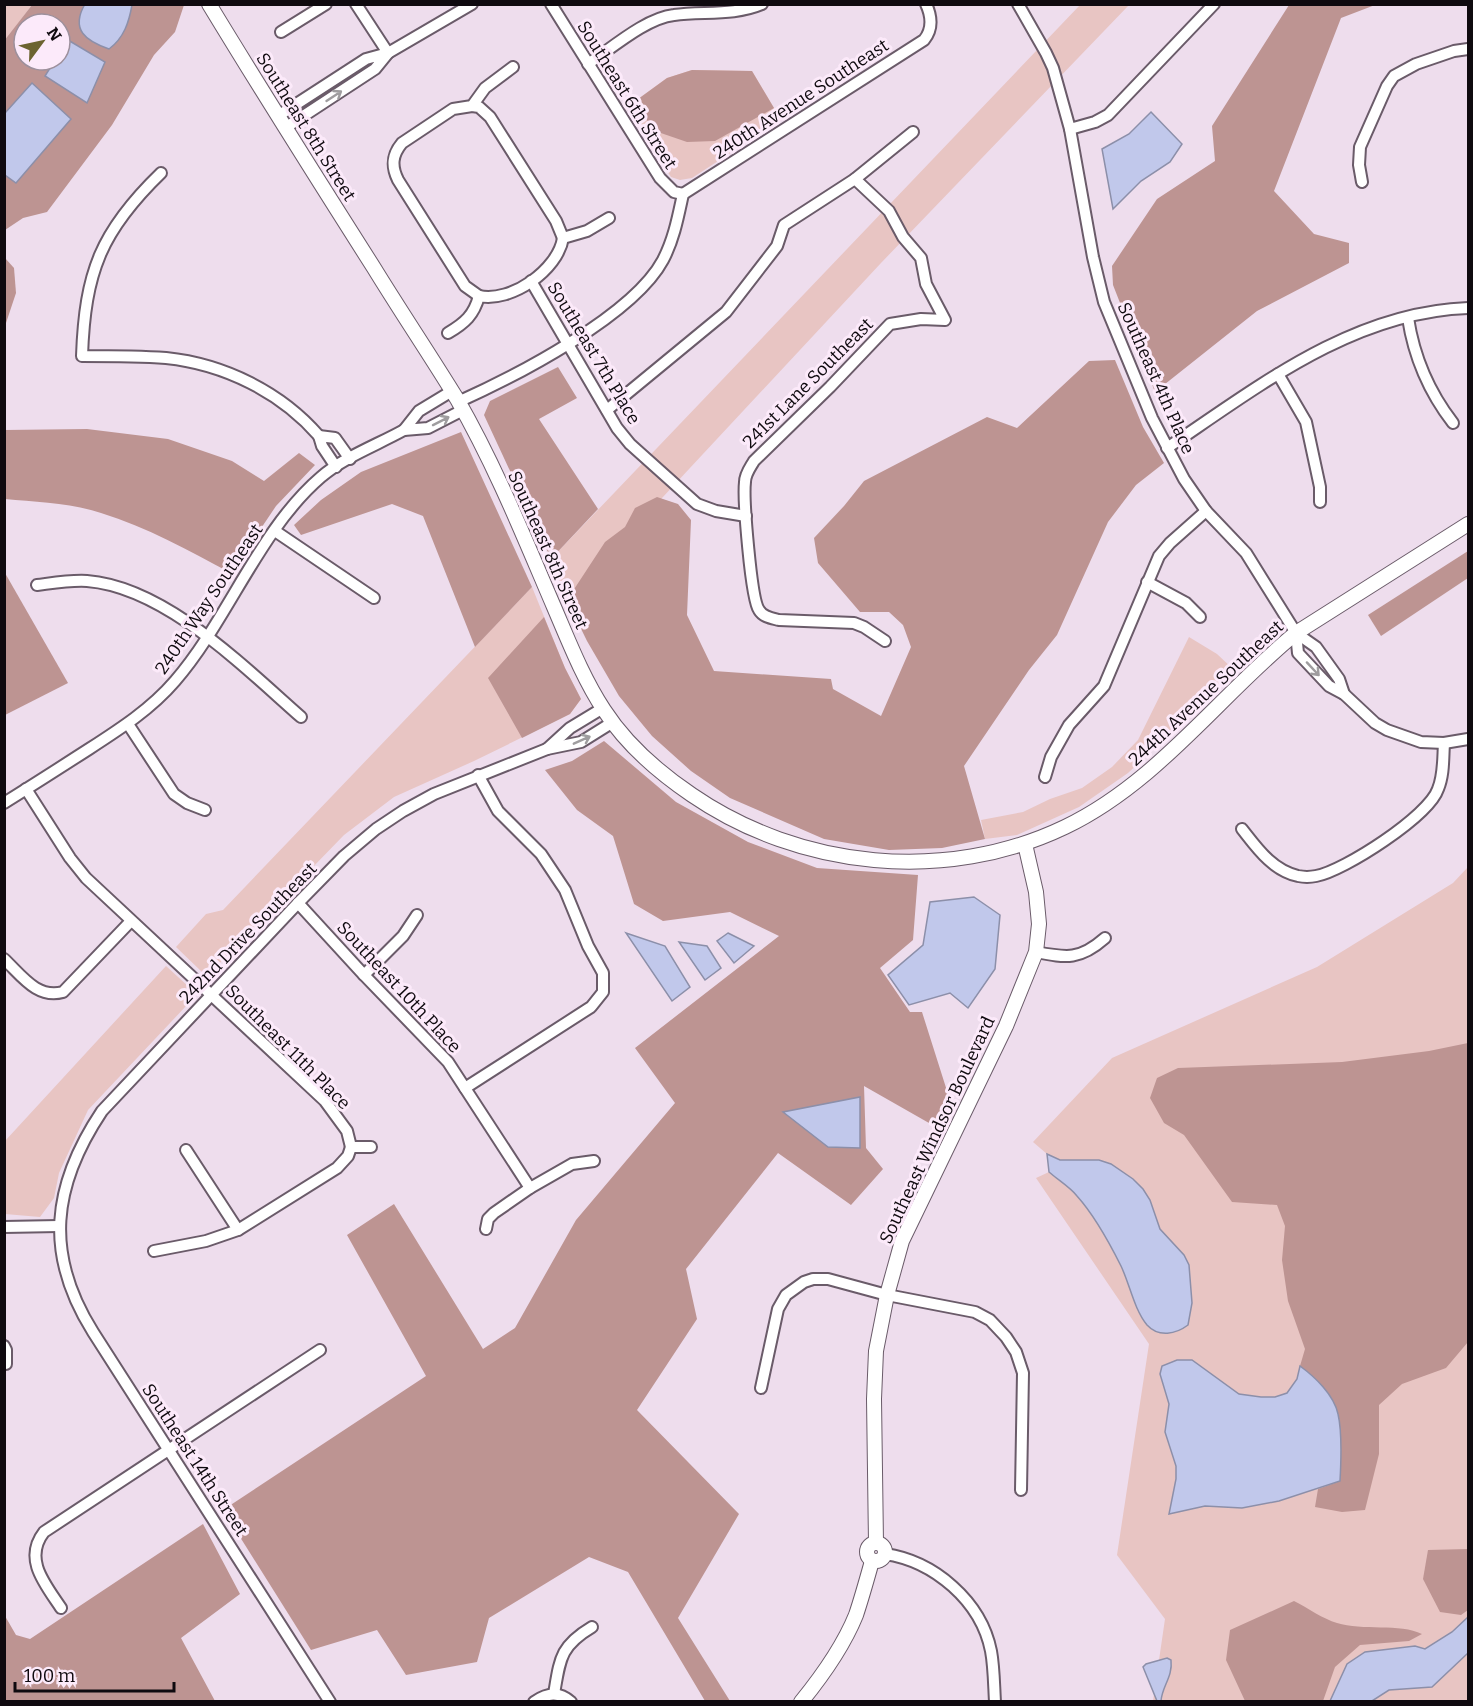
<svg xmlns="http://www.w3.org/2000/svg" width="1473" height="1706" font-family="Bitter,serif">
	<style>
		.green { fill: #e8c5c3 }
		.forest { fill: #bd9492; fill-rule: evenodd }
		.water { fill: #c1c8eb; stroke: #8c8fa9; stroke-width: 1.5 }
		.lines { fill: none; stroke-linecap: round; stroke-linejoin: round }
		.minor-casing { stroke: #6a5b69; stroke-width: 14 }
		.tertiary-casing { stroke: #6a5b69; stroke-width: 16 }
		.minor { stroke: #fff; stroke-width: 10 }
		.tertiary { stroke: #fff; stroke-width: 14 }
		.oneway { stroke: #9f9d9f }
		.labels { text-anchor: middle; stroke-width: 6; stroke-linejoin: round; paint-order: stroke }
		.street-label { font-size: 18px; fill: #0f0a0f; stroke: #fceafa }
	</style>
	<rect width="100%" height="100%" fill="#eedded"/>
	<g class="green">
		<polygon points="5,5 32,5 5,41"/>
		<polygon points="1080,5 1129,5 881,263 567,600 551,559"/>
		<polygon points="692,70 752,71 781,120 692,178 680,180 671,177 626,108 667,78"/>
		<polygon points="532,587 565,668 581,699 570,714 474,761 394,797 344,835 214,969 202,972 176,947 206,914 223,910"/>
		<polygon points="1189,637 1217,654 1233,669 1173,731 1128,773 1079,807 1017,835 985,839 981,820 1023,812 1050,799 1082,788 1112,767 1138,740"/>
		<polygon points="1468,867 1468,1701 1153,1701 1165,1619 1117,1555 1149,1344 1036,1178 1049,1172 1047,1154 1033,1142 1112,1058 1317,967 1453,883"/>
		<polygon points="166,966 189,987 187,1005 88,1110 59,1173 54,1198 40,1217 5,1214 5,1141"/>
	</g>
	<g class="forest">
		<path d="M32,5H184L175,32L154,55L112,125L47,212L23,218L5,230L4,41ZM24,24H60V60H24Z"/>
		<polygon points="1289,5 1375,5 1341,18 1274,191 1314,234 1349,243 1349,263 1257,311 1155,392 1113,285 1112,266 1157,199 1215,161 1212,126"/>
		<polygon points="692,70 752,71 774,108 715,141 687,142 655,131 634,102 667,78"/>
		<polygon points="5,258 14,268 16,293 5,326"/>
		<polygon points="1115,360 1143,427 1164,463 1136,485 1108,522 1057,635 1029,670 964,766 985,839 942,848 889,850 824,839 730,798 691,771 652,736 619,696 587,641 567,600 605,542 625,527 635,508 657,497 678,504 691,520 687,615 714,671 831,679 833,689 881,716 911,647 903,625 889,612 860,612 818,563 814,538 844,506 864,481 987,417 1017,428 1089,361"/>
		<polygon points="558,367 577,398 539,419 598,509 551,559 484,415 490,401"/>
		<path d="M87,429L168,439L232,461L264,481L299,453L315,465L276,506L231,573C189,551 147,527 101,513C71,503 36,502 5,499V430Z"/>
		<polygon points="461,432 532,587 475,647 423,516 392,504 301,535 294,525 321,500 361,472"/>
		<polygon points="1468,551 1468,578 1381,636 1368,615"/>
		<polygon points="5,573 68,683 5,715 4,715"/>
		<polygon points="544,617 565,668 581,699 570,714 522,738 488,678"/>
		<polygon points="604,741 676,802 748,842 817,868 918,875 913,940 880,968 910,1012 922,1012 948,1094 936,1127 864,1086 866,1148 883,1169 851,1205 778,1153 686,1269 697,1319 637,1410 739,1514 678,1618 730,1701 705,1701 628,1572 589,1557 489,1618 477,1662 406,1675 377,1630 311,1650 223,1510 426,1376 347,1235 394,1204 483,1349 515,1328 576,1220 675,1103 635,1048 779,936 730,912 663,921 634,904 613,836 577,810 545,770 572,761"/>
		<path d="M1468,1043V1342L1446,1368L1402,1384L1379,1405V1454L1365,1510L1342,1512L1315,1507L1318,1489L1340,1481C1341,1464 1342,1429 1338,1414C1334,1395 1315,1377 1300,1366L1305,1349L1288,1301L1282,1260L1285,1226L1277,1205L1232,1202L1184,1135L1164,1123L1150,1098L1157,1078L1178,1068L1342,1062L1429,1051Z"/>
		<polygon points="203,1524 240,1594 181,1638 215,1701 5,1701 5,1616 16,1635 30,1639"/>
		<polygon points="1468,1549 1468,1610 1461,1615 1440,1612 1423,1579 1428,1550"/>
		<path d="M1294,1601C1308,1608 1323,1619 1337,1623C1362,1631 1400,1623 1422,1634L1409,1641L1360,1645L1335,1667L1323,1701H1245L1226,1660L1230,1630Z"/>
	</g>
	<g class="water">
		<path d="M85,4L132,5C129,22 124,38 109,49C86,41 70,30 85,4Z"/>
		<polygon points="68,40 105,62 87,103 45,76 55,60 60,60 60,52"/>
		<polygon points="32,83 71,119 16,183 5,175 5,113"/>
		<polygon points="1151,112 1182,144 1170,162 1141,181 1113,209 1102,149 1129,134"/>
		<polygon points="974,897 1000,915 995,969 968,1008 950,993 909,1005 888,975 923,945 930,902"/>
		<polygon points="626,933 665,946 690,987 672,1001"/>
		<polygon points="728,933 754,946 734,963 717,941"/>
		<polygon points="679,942 707,946 721,968 705,980"/>
		<polygon points="860,1097 860,1148 828,1147 783,1112"/>
		<path d="M1047,1154L1060,1160H1099L1111,1164L1133,1179L1143,1189L1150,1200L1160,1229L1184,1255L1189,1265L1192,1303L1188,1325C1176,1334 1159,1338 1147,1325C1134,1309 1130,1285 1121,1266C1109,1242 1095,1216 1077,1196C1070,1187 1058,1180 1049,1172Z"/>
		<path d="M1177,1360H1192L1239,1394L1261,1397H1275L1287,1393L1297,1379L1300,1366C1315,1377 1334,1395 1338,1414C1342,1431 1341,1463 1340,1481L1279,1501L1242,1508L1205,1506L1169,1514L1176,1479V1466L1165,1432L1169,1404L1160,1374L1162,1366Z"/>
		<polygon points="1468,1617 1468,1653 1432,1687 1389,1690 1372,1701 1330,1701 1347,1664 1365,1652 1415,1646 1425,1649 1452,1632"/>
		<path d="M1167,1658L1171,1660C1173,1677 1162,1686 1161,1701H1157L1143,1667L1146,1664Z"/>
	</g>
	<g class="lines">
		<defs>
			<g id="minor">
				<polyline points="356,4 388,53 472,4"/>
				<polyline points="551,4 660,178 674,192 683,194"/>
				<polyline points="1018,4 1046,53 1053,68 1070,129 1093,257 1104,302 1152,418 1184,479 1206,511 1246,553 1296,633 1316,647 1339,679 1344,694"/>
				<polyline points="281,32 326,4"/>
				<path d="M588,64C612,48 646,18 674,15C703,11 734,16 762,4"/>
				<polyline points="472,106 479,107 490,117 556,221 563,238"/>
				<polyline points="278,116 366,59 388,53 375,69 285,128"/>
				<polyline points="1070,129 1095,122 1108,115 1214,4"/>
				<path d="M161,173C101,231 85,272 82,356C110,356 138,356 166,358C224,364 281,392 319,436"/>
				<polyline points="855,179 913,132"/>
				<polyline points="1362,182 1359,165 1360,147 1387,86 1394,76 1416,64 1454,51 1468,49"/>
				<path d="M683,194L924,40C933,29 932,17 926,4"/>
				<polyline points="531,281 617,428 630,444 697,504 716,511 746,516"/>
				<path d="M479,296L465,286L398,180C391,166 392,155 402,143L453,109L472,106L485,88L513,67"/>
				<path d="M1408,318C1414,357 1429,392 1453,423"/>
				<path d="M448,333C465,323 474,315 479,296C511,303 558,270 563,238L587,231L609,218"/>
				<polyline points="1278,374 1306,422 1320,487 1320,502"/>
				<polyline points="452,391 419,411 404,430 428,428 463,410"/>
				<path d="M458,402C516,376 633,316 663,260C674,239 678,217 683,194"/>
				<path d="M607,410L726,312L777,246L784,225L855,179L889,211L903,237L921,258L926,284L945,320L921,319L890,324L830,387L754,461C750,468 745,474 745,482C743,499 751,599 759,610C763,617 771,618 779,620L854,623L864,627L885,641"/>
				<path d="M1167,448C1259,386 1353,312 1468,308"/>
				<polyline points="336,467 322,446 319,436 335,438 350,459"/>
				<polyline points="275,531 374,598"/>
				<polyline points="1147,582 1186,603 1200,617"/>
				<path d="M37,585C53,583 70,580 87,581C165,587 244,667 301,717"/>
				<polyline points="1296,633 1298,653 1329,686 1344,694 1375,723 1387,730 1421,742 1444,743 1468,739"/>
				<polyline points="128,724 174,794 187,803 205,810"/>
				<polyline points="547,749 570,728 603,708"/>
				<polyline points="1045,777 1051,757 1069,725 1104,686 1159,556 1170,543 1206,511"/>
				<polyline points="26,789 70,858 86,878 325,1101 347,1131 351,1147"/>
				<path d="M4,803C33,785 61,767 89,749C120,729 151,709 175,681C228,620 259,530 321,477C344,457 377,445 404,430"/>
				<path d="M1242,829C1257,848 1272,870 1298,876C1303,877 1311,877 1316,876C1344,871 1429,816 1438,789C1444,775 1443,758 1444,743"/>
				<polyline points="298,903 364,975 448,1062 530,1188"/>
				<path d="M1036,952C1067,958 1080,960 1105,938"/>
				<path d="M4,959C22,976 37,999 63,992L131,921"/>
				<polyline points="364,975 403,936 417,915"/>
				<polyline points="465,1088 591,1007 603,992 603,973 588,946 565,890 541,854 498,811 478,775"/>
				<polyline points="186,1150 238,1230"/>
				<polyline points="4,1227 59,1226"/>
				<polyline points="486,1229 488,1219 494,1213 530,1188 572,1164 594,1161"/>
				<polyline points="154,1251 206,1241 238,1230 337,1168 348,1156 351,1147 371,1147"/>
				<polyline points="4,1346 6,1350 6,1364"/>
				<polyline points="761,1388 778,1309 786,1295 804,1282 813,1279 828,1279 887,1295 975,1312 990,1320 1006,1337 1016,1352 1023,1373 1021,1490"/>
				<path d="M885,1554C934,1561 981,1601 991,1651C994,1667 994,1685 995,1702"/>
				<path d="M61,1608C45,1584 23,1559 44,1532L320,1350"/>
				<path d="M554,1694C560,1659 560,1646 592,1627"/>
				<path d="M330,1702L93,1332C44,1254 52,1186 102,1111L298,903L344,856L376,829L403,811L434,794L547,749L581,742L613,722"/>
				<path d="M534,1702C547,1693 559,1691 571,1702"/>
			</g>
			<g id="tertiary">
				<path d="M209,4C263,93 318,180 374,268C401,312 430,355 457,399C495,465 524,537 554,607C569,642 583,678 604,710C626,744 658,772 692,795C800,869 946,884 1065,827C1157,783 1219,696 1296,633L1468,524"/>
				<circle cx="876" cy="1552" r="9"/>
				<polyline points="876,1543 874,1399 876,1351 887,1295 902,1241 1006,1026 1036,952 1039,924 1036,892 1025,844"/>
				<path d="M801,1702C823,1675 843,1647 856,1615C862,1597 867,1579 872,1561"/>
			</g>
		</defs>
		<use href="#minor" class="minor-casing"/>
		<use href="#tertiary" class="tertiary-casing"/>
		<use href="#minor" class="minor"/>
		<use href="#tertiary" class="tertiary"/>
	</g>
	<defs><path id="oneway-shaft" d="M-6 0H5M1.5-3L5.5 0L1.5 3" fill="none" stroke-width="1.6" stroke-linecap="round" stroke-linejoin="round" transform="scale(1.5)"/></defs>
	<g class="oneway">
		<use href="#oneway-shaft" transform="translate(334 96) rotate(-33)"/>
		<use href="#oneway-shaft" transform="translate(441 421) rotate(-27)"/>
		<use href="#oneway-shaft" transform="translate(1313 669) rotate(47)"/>
		<use href="#oneway-shaft" transform="translate(582 740) rotate(-24)"/>
	</g>
	<g class="labels">
		<g class="street-label">
			<text transform="translate(627 95) rotate(58)" y="6">Southeast 6th Street</text>
			<text transform="translate(801 99) rotate(-33)" y="6">240th Avenue Southeast</text>
			<text transform="translate(306 127) rotate(58)" y="6">Southeast 8th Street</text>
			<text transform="translate(594 353) rotate(59)" y="6">Southeast 7th Place</text>
			<text transform="translate(1156 378) rotate(66)" y="6">Southeast 4th Place</text>
			<text transform="translate(808 383) rotate(-45)" y="6">241st Lane Southeast</text>
			<text transform="translate(548 550) rotate(66)" y="6">Southeast 8th Street</text>
			<text transform="translate(209 599) rotate(-56)" y="6">240th Way Southeast</text>
			<text transform="translate(1206 693) rotate(-43)" y="6">244th Avenue Southeast</text>
			<text transform="translate(248 933) rotate(-46)" y="6">242nd Drive Southeast</text>
			<text transform="translate(399 987) rotate(47)" y="6">Southeast 10th Place</text>
			<text transform="translate(288 1047) rotate(45)" y="6">Southeast 11th Place</text>
			<text transform="translate(937 1130) rotate(-65)" y="6">Southeast Windsor Boulevard</text>
			<text transform="translate(195 1460) rotate(57)" y="6">Southeast 14th Street</text>
		</g>
	</g>
	<rect width="1473" height="1706" fill="none" stroke="#0f0a0f" stroke-width="12"/>
	<g transform="translate(42 42) rotate(57)"><circle r="28" fill="#fceafa" stroke="#9d909c" stroke-width="1.5"/>
	<path d="M0-4.5L10 22L0 15L-10 22Z" fill="#6c6330"/>
	<text y="-9" font-size="16" font-weight="bold" text-anchor="middle" fill="#0f0a0f">N</text>
	</g>
	<path d="M15 1682v9h159v-9" fill="none" stroke="#0f0a0f" stroke-width="3"/>
	<text x="24" y="1682" font-size="18" fill="#0f0a0f" stroke="#fceafa" stroke-width="4.5" paint-order="stroke">100 m</text>
</svg>
